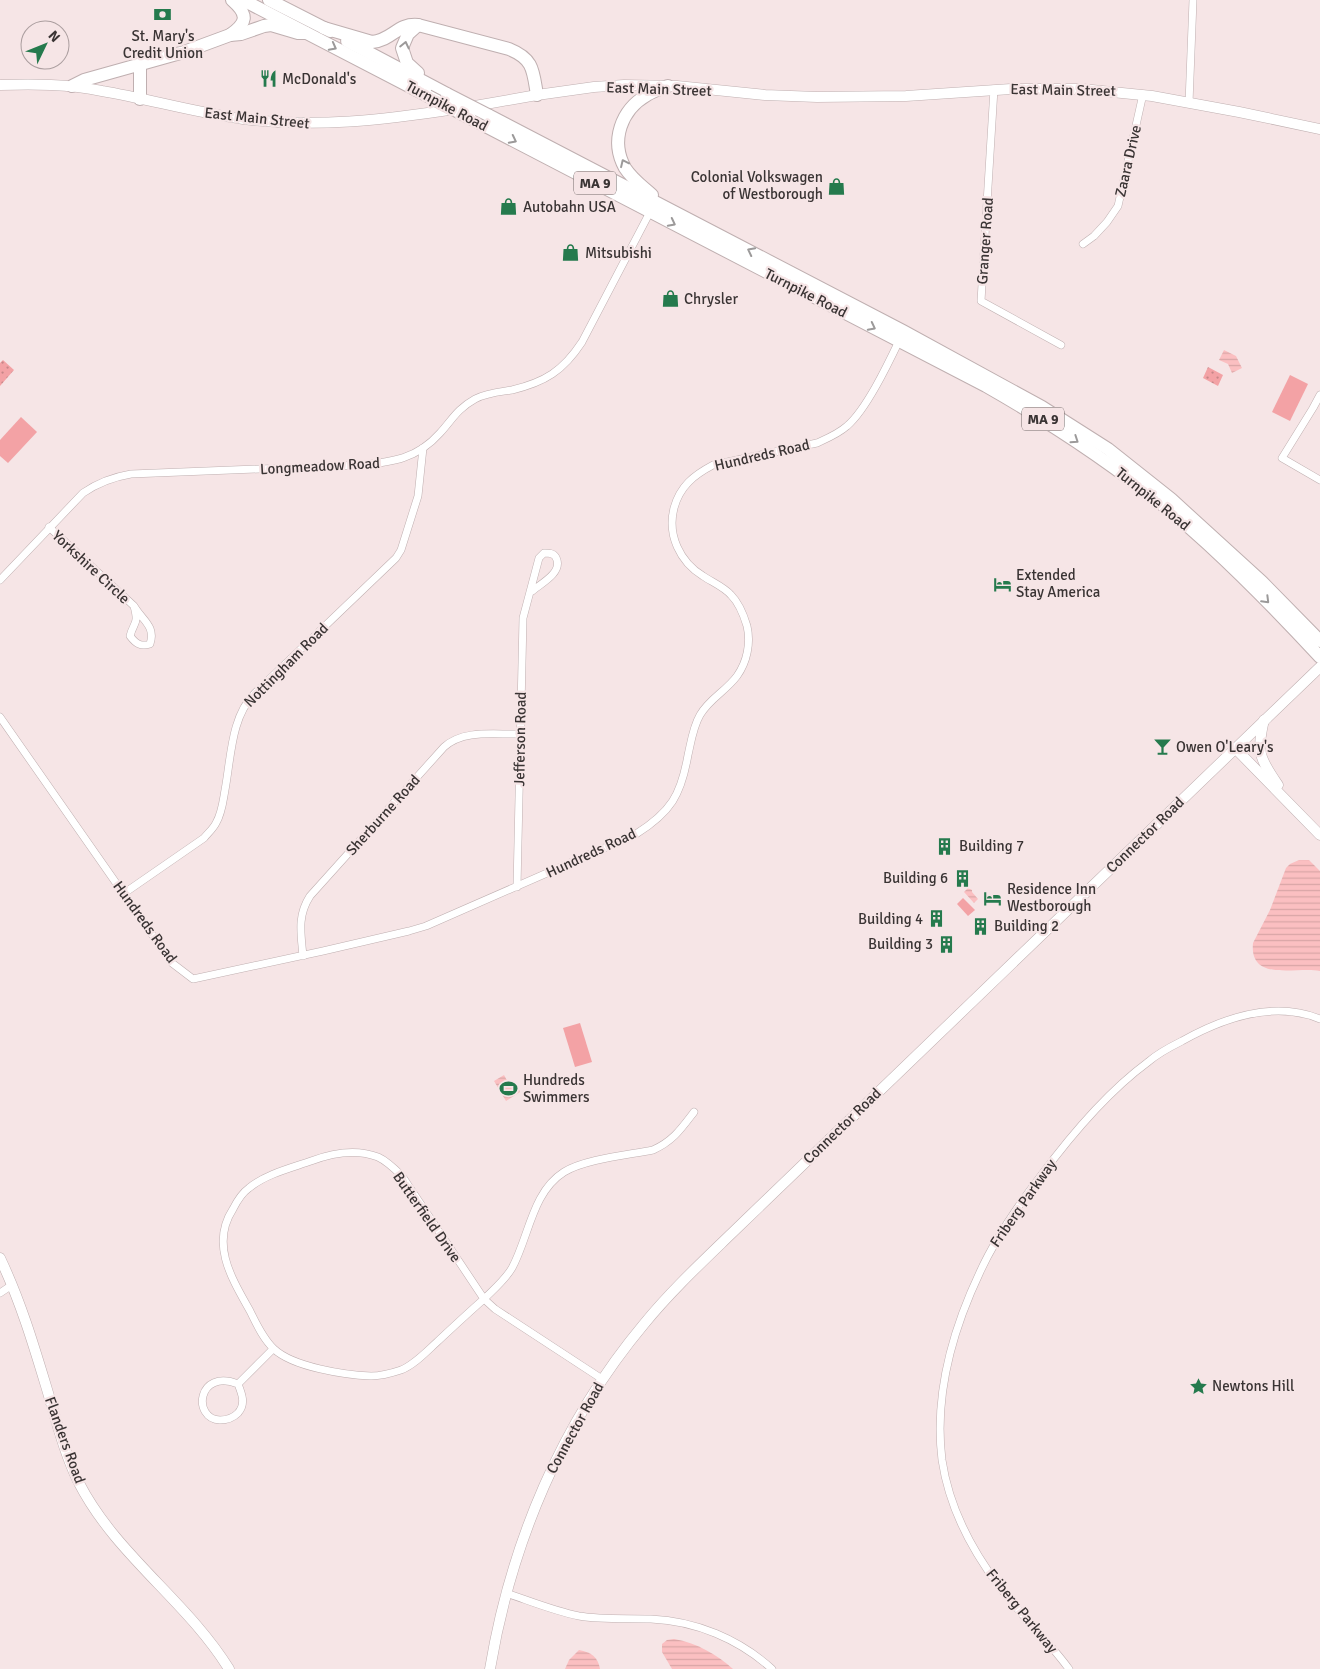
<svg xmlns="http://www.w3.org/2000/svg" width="1320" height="1669" font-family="Signika,sans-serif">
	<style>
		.green { fill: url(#green-dots) }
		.pitch { fill: #f3a2a5 }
		.water { fill: url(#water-rules) }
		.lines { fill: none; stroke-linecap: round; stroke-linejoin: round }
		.street-casing { stroke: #bfafb0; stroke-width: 8 }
		.secondary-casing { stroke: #bfafb0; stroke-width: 11 }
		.highway-casing { stroke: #bfafb0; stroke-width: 14 }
		.street { stroke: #fff; stroke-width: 7 }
		.secondary { stroke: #fff; stroke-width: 10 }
		.highway { stroke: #fff; stroke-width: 12 }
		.highway-bridge-casing { stroke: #bfafb0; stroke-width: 14; stroke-linecap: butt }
		.highway-bridge { stroke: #fff; stroke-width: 12 }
		.oneway { stroke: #9c9a9a }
		.labels { text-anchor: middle; stroke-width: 4.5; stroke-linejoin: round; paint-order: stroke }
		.shield { fill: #f6e5e6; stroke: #726969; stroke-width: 1 }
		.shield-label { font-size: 14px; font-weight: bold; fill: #3a3434 }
		.poi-label { font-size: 15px; fill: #3a3434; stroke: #f6e5e6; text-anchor: start }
		.street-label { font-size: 15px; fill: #3a3434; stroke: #f6e5e6 }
	</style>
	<defs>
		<pattern id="green-dots" width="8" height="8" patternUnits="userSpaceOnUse" patternTransform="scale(1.25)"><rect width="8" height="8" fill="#f3a2a5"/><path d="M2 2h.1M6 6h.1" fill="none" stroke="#c68587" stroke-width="1.8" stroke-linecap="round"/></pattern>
		<pattern id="water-rules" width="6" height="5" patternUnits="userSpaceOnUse" patternTransform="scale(1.25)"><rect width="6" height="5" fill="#fbbfc1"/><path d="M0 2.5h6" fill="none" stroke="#d8a5a6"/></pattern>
	</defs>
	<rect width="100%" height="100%" fill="#f6e5e6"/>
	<g class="green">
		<polygon points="3,360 14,370 0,386 0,363"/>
		<polygon points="1208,367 1223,375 1218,386 1203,378"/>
	</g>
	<g class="pitch">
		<polygon points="1290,375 1308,384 1290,421 1272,412"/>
		<polygon points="21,417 37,432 8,463 0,456 0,440"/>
		<polygon points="963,898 975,910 968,916 957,904"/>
		<polygon points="580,1023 592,1062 575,1067 563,1028"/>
	</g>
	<g class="water">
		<polygon points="1224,350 1236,356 1242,368 1232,373 1228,364 1219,360"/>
		<path d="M1299,860H1309L1320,871V971C1298,966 1249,983 1253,943L1270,910L1286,868L1290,864Z"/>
		<polygon points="968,888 972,890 972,892 978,899 974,903 964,892"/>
		<polygon points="504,1075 510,1086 516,1084 520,1092 506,1101 494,1081"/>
		<path d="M674,1639C697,1643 716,1654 733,1669H672L662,1652V1644L667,1640Z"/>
		<path d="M579,1650C591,1652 598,1657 600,1669H565L569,1660Z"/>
	</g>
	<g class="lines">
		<defs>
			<g id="street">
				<polyline points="994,89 981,301 1061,345"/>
				<polyline points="1189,103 1193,0"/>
				<polyline points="1083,244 1094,236 1107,222 1118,206 1143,94"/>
				<polyline points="1320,395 1313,408 1282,458 1320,480"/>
				<path d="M49,527L134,606C139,625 134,621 130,636C136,644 141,647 150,644C156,626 142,620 134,606"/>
				<path d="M0,580L83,493C99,482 113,477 131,474L361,465C392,462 417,459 440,433C452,420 457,409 475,399C486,393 499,392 512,390C545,382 563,371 582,342L650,212"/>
				<path d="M0,717L172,963L193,979L323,951L409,931L426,926L636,834C671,812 681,795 688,755C691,742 693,727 700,715C709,699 726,691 737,676C747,662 751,643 747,626C744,616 739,603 731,595C724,587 712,582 703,576C680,562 667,535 674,508C680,486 694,475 713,465L817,443C828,438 838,434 847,426C866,410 888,364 899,341"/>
				<path d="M517,887L523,618L539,558L544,553C550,553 555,553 557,560C561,574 540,584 531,592"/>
				<path d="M123,894L204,838C208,833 213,829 216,823C222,813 223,801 225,790C231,758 231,716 255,693L396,558L401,550L418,496L423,448"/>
				<path d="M303,956C301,934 297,916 310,896L444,747C464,729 495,735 520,734"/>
				<polyline points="0,1293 12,1285"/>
				<path d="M602,1379L495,1309L484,1299C468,1313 452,1328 437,1342C426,1352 414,1365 401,1370C392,1373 380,1376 371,1376C345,1375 293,1367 274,1349C263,1339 256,1323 250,1311C232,1279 210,1244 233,1209C237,1201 242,1193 249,1188C266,1174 291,1168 311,1161C332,1153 357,1149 378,1157C387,1161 395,1169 402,1176L484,1299C494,1289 505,1280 512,1268C529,1237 532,1192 564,1172C585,1159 628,1155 653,1150C673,1141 681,1129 694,1112"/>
				<path d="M238,1384C242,1394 246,1404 238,1413C233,1418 227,1420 220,1420C192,1419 197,1368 238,1384L273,1349"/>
				<path d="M506,1593C530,1601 554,1611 579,1616C603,1620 627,1618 651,1619C696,1621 739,1639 772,1669"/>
				<path d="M1069,1669C1048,1640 1020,1615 999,1586C971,1549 949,1507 942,1460C934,1396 953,1329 980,1272C996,1237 1017,1207 1040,1177C1071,1135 1106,1093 1148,1062C1158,1053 1170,1047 1182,1041C1223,1018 1274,1000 1320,1019"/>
			</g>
			<g id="secondary">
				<path d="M0,85C34,84 68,84 102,91C149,99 196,113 243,119C315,128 384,120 455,109"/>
				<polyline points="469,107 537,95 594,87 624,85 677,86 765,95 817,97 906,96 1011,89 1082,89 1152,96 1239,112 1320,129"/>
				<path d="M1264,720C1256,752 1260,759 1278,785"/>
				<polyline points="1235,748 1320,835"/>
				<path d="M0,1258C20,1300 33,1343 46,1386C56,1419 64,1453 79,1483C116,1555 187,1601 229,1669"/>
				<path d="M490,1669C511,1543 562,1422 644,1324C670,1292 701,1263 731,1234L1320,667"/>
			</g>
			<g id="highway">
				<polyline points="243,0 428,96"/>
				<polyline points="269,0 330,31"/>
				<polyline points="418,25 408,34 402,48 407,63 418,73"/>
				<path d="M324,28L372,42C393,40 397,23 418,25L509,49C534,59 533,71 537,95"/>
				<path d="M230,35C247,23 249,15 232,0"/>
				<polyline points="347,41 447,94"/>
				<polyline points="140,65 140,99"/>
				<polyline points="72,86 84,80 184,52 230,35 241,34 264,26 271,25 298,33 306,33"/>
				<polyline points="488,115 903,331 1042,407 1108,449 1171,499 1262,582 1320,641"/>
				<path d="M470,118L986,386C1065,431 1141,482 1208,544C1247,580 1284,618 1320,657"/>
				<path d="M652,195C643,187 632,179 625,168C610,141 621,110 647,95C653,91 661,89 668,86"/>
			</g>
		</defs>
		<use href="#street" class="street-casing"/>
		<use href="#secondary" class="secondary-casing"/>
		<use href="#highway" class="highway-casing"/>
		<use href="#street" class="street"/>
		<use href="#secondary" class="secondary"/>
		<use href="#highway" class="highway"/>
		<defs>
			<g id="highway-bridge">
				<polyline points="447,94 488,115"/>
				<polyline points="428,96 470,118"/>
			</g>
		</defs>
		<use href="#highway-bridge" class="highway-bridge-casing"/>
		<use href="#highway-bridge" class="highway-bridge"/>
	</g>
	<defs><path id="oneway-chevron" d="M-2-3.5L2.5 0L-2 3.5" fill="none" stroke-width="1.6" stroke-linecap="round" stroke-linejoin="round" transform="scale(1.25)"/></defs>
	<g class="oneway">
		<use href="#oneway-chevron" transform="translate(405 45) rotate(-77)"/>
		<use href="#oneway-chevron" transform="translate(333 47) rotate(28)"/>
		<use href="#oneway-chevron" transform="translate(513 140) rotate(27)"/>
		<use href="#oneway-chevron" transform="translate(624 163) rotate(-115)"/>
		<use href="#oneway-chevron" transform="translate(672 223) rotate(27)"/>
		<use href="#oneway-chevron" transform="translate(751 251) rotate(-153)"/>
		<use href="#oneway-chevron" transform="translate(872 327) rotate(27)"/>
		<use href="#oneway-chevron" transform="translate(1075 440) rotate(34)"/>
		<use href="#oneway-chevron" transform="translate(1266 600) rotate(45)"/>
	</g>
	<defs>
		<symbol id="bank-bare" viewBox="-9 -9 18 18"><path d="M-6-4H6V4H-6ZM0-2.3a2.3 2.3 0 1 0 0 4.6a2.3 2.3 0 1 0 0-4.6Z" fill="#257a4d" stroke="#f6e5e6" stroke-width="2.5" paint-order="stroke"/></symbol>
		<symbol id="restaurant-bare" viewBox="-9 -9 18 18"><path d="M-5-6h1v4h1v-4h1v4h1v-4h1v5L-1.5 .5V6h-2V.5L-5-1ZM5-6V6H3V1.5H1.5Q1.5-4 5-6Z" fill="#257a4d" stroke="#f6e5e6" stroke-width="2.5" paint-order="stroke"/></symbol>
		<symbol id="shop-bare" viewBox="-9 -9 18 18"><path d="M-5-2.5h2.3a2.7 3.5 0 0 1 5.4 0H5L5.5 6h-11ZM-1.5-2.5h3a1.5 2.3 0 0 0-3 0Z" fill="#257a4d" stroke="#f6e5e6" stroke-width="2.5" paint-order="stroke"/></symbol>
		<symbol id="hotel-bare" viewBox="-9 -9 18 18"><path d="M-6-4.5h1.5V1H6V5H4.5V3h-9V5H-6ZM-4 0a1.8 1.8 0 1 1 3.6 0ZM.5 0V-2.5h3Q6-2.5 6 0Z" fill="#257a4d" stroke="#f6e5e6" stroke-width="2.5" paint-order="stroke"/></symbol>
		<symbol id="bar-bare" viewBox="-9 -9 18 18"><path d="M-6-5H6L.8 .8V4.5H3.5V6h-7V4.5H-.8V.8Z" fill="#257a4d" stroke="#f6e5e6" stroke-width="2.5" paint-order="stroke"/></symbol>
		<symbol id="building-bare" viewBox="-9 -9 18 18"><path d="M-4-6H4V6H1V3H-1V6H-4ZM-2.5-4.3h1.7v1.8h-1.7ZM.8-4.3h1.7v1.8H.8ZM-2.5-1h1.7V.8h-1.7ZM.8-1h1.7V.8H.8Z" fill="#257a4d" stroke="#f6e5e6" stroke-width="2.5" paint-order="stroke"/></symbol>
		<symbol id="stadium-bare" viewBox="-9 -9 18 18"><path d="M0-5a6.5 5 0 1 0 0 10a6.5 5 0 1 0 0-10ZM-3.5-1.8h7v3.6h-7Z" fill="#257a4d" stroke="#f6e5e6" stroke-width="2.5" paint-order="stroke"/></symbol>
		<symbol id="sight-bare" viewBox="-9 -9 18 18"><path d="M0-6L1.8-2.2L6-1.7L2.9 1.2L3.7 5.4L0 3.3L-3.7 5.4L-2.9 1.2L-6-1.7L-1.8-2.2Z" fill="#257a4d" stroke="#f6e5e6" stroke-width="2.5" paint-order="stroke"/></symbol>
	</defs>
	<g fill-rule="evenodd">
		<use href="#bank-bare" x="150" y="2" width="25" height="25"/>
		<use href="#restaurant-bare" x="256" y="66" width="25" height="25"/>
		<use href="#shop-bare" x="824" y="174" width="25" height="25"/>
		<use href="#shop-bare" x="496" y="194" width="25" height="25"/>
		<use href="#shop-bare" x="558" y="240" width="25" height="25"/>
		<use href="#shop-bare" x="658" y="286" width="25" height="25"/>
		<use href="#hotel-bare" x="990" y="572" width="25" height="25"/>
		<use href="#bar-bare" x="1150" y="734" width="25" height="25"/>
		<use href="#building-bare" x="932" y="834" width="25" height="25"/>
		<use href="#building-bare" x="950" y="866" width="25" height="25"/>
		<use href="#hotel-bare" x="980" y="886" width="25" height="25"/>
		<use href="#building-bare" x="924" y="906" width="25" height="25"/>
		<use href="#building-bare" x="968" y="914" width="25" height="25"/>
		<use href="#building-bare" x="934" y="932" width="25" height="25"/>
		<use href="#stadium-bare" x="496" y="1076" width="25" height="25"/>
		<use href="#sight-bare" x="1186" y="1374" width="25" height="25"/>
	</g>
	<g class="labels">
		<g class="shield">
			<rect x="574" y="171.5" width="42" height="23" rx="4"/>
			<rect x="1022" y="407.5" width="42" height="23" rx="4"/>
		</g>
		<g class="shield-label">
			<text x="595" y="188">MA 9</text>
			<text x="1043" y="424">MA 9</text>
		</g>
		<g class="poi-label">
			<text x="163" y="41" text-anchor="middle">St. Mary's<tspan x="163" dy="17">Credit Union</tspan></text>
			<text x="282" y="84">McDonald's</text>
			<text x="823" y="182" text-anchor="end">Colonial Volkswagen<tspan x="823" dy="17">of Westborough</tspan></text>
			<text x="523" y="212">Autobahn USA</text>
			<text x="585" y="258">Mitsubishi</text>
			<text x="684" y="304">Chrysler</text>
			<text x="1016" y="580">Extended<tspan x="1016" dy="17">Stay America</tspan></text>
			<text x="1176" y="752">Owen O'Leary's</text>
			<text x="959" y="851">Building 7</text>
			<text x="948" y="883" text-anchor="end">Building 6</text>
			<text x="1007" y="894">Residence Inn<tspan x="1007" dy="17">Westborough</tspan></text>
			<text x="923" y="924" text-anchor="end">Building 4</text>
			<text x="994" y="931">Building 2</text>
			<text x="933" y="949" text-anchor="end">Building 3</text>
			<text x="523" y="1085">Hundreds<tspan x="523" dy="17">Swimmers</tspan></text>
			<text x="1212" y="1391">Newtons Hill</text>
		</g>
		<g class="street-label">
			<text transform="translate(659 89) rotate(2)" y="5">East Main Street</text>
			<text transform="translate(1063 90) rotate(1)" y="5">East Main Street</text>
			<text transform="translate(447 106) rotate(28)" y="5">Turnpike Road</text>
			<text transform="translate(257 118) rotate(6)" y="5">East Main Street</text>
			<text transform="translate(1128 161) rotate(-77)" y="5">Zaara Drive</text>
			<text transform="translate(985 241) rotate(-86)" y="5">Granger Road</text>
			<text transform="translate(806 293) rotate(27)" y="5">Turnpike Road</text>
			<text transform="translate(762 455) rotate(-13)" y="5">Hundreds Road</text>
			<text transform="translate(320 466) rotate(-3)" y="5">Longmeadow Road</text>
			<text transform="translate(1153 499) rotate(39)" y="5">Turnpike Road</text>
			<text transform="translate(91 567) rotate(43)" y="5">Yorkshire Circle</text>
			<text transform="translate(286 665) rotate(-45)" y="5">Nottingham Road</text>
			<text transform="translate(520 739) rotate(-89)" y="5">Jefferson Road</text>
			<text transform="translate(383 815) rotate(-48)" y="5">Sherburne Road</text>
			<text transform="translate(1145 835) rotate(-44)" y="5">Connector Road</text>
			<text transform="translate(591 853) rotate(-25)" y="5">Hundreds Road</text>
			<text transform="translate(145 922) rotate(54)" y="5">Hundreds Road</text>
			<text transform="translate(842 1126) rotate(-44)" y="5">Connector Road</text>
			<text transform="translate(1023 1203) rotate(-55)" y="5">Friberg Parkway</text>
			<text transform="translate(427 1217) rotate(55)" y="5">Butterfield Drive</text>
			<text transform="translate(575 1428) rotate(-61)" y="5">Connector Road</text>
			<text transform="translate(65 1440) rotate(70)" y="5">Flanders Road</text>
			<text transform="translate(1022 1611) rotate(51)" y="5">Friberg Parkway</text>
		</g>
	</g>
	<g transform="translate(45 45) rotate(47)"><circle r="24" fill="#f6e5e6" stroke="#ab9e9f"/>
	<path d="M0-4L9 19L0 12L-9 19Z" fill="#257a4d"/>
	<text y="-8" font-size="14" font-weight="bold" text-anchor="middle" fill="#3a3434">N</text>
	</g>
</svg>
